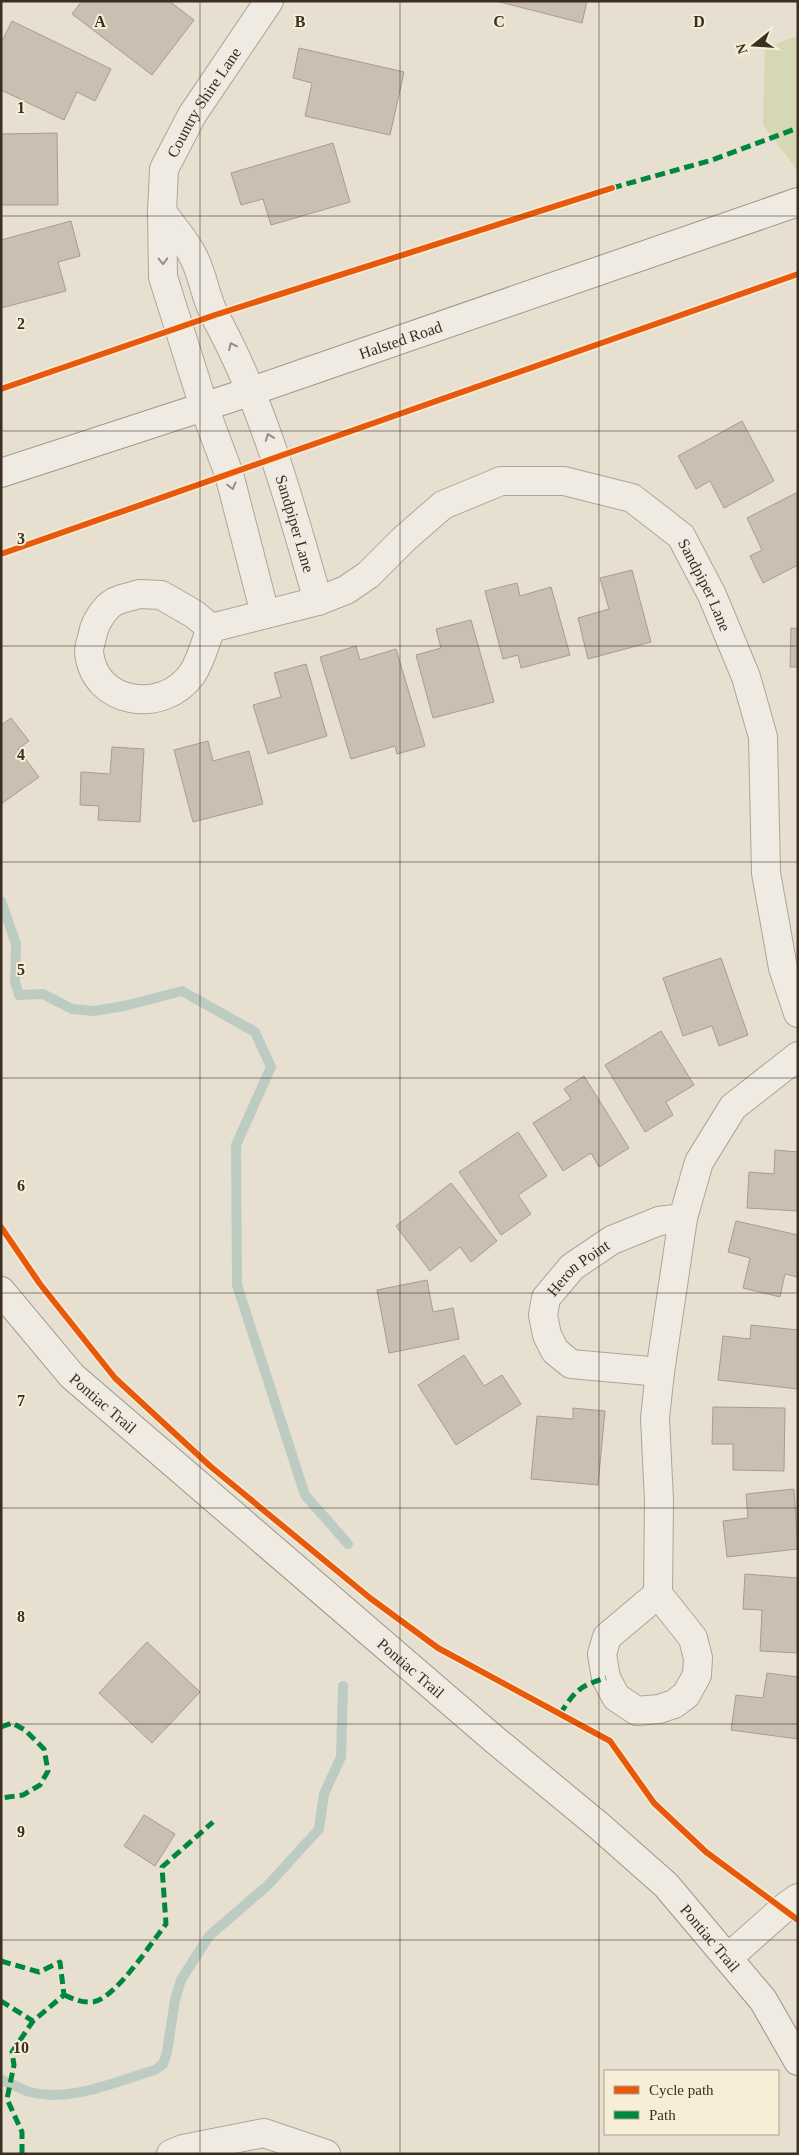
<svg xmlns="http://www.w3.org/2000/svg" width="799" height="2155" font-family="'Times New Roman',serif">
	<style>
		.green { fill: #d6d7b3 }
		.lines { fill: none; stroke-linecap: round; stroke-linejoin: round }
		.stream { stroke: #bcccc2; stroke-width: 10 }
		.building { fill: #cbbfb2; stroke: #a89c90 }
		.street-casing { stroke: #ada599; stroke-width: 30 }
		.secondary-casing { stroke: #9c958a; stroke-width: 30 }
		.street { stroke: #efebe3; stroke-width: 28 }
		.secondary { stroke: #efebe3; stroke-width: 28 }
		.quiet { stroke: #00873e; stroke-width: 5; stroke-dasharray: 10 5; stroke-linecap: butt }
		.cycleway-casing { stroke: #f7eed8; stroke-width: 9 }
		.cycleway { stroke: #e8590c; stroke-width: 6 }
		.oneway { stroke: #968c82 }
		.grid { fill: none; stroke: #3d2e20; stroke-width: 1; stroke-opacity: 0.55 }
		.labels { text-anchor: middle; stroke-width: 4; stroke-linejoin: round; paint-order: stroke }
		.street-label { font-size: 16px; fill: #3d2e20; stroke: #f7eed8 }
		.grid-label { font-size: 16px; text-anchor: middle; font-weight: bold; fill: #3d2e20; stroke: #f7eed8; stroke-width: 4; stroke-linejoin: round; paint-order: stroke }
	</style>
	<rect width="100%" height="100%" fill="#e7e0d1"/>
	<polygon class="green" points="793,37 798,38 798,171 763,125 765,49"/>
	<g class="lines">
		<g class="stream">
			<polyline points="1,901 16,944 15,982 19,995 43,994 72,1009 94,1011 124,1006 182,991 255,1032 271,1067 236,1145 237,1285 305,1495 348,1544"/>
			<path d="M1,2080C11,2083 20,2089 30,2092C71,2103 116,2081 155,2070L163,2064L167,2052L175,2000L181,1980L209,1936L268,1885L319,1829L324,1794L341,1757L343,1686"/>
		</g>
	</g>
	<g class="building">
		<polygon points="82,1 169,1 194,20 152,75 72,14"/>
		<polygon points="496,1 587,1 582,23"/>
		<polygon points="12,21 111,69 95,101 77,92 64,120 1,90 1,43"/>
		<polygon points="299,48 404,72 390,135 305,116 312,83 293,78"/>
		<polygon points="57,133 58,205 1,205 1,134"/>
		<polygon points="333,143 350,202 271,225 263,199 241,205 231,173"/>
		<polygon points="71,221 80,256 58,262 66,291 1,308 1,240"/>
		<polygon points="742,421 774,481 724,508 710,481 696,489 678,456"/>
		<polygon points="798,492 798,565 763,583 750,556 762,550 747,518"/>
		<polygon points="632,570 651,642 588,659 578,618 609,609 600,578"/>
		<polygon points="517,583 520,596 551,587 570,655 521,668 518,655 503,659 485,591"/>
		<polygon points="471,620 494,702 433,718 416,655 441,648 436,629"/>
		<polygon points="791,628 798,629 798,667 790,667"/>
		<polygon points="356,646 360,660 396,649 425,746 397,754 395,746 351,759 320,657"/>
		<polygon points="306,664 327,736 268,754 253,705 281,697 274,673"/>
		<polygon points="11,718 29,741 18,749 39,777 1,804 1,725"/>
		<polygon points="208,741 213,761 249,751 263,804 193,822 174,750"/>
		<polygon points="112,747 144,749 140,822 98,820 99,806 80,805 81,772 110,774"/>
		<polygon points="721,958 748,1035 719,1046 712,1026 683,1036 663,978"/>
		<polygon points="661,1031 694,1085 666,1102 673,1115 645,1132 605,1065"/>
		<polygon points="584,1076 629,1148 599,1167 591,1153 563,1171 533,1123 571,1099 564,1089"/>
		<polygon points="518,1132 547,1176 518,1195 531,1214 501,1235 459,1172"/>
		<polygon points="775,1150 798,1152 798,1211 747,1208 749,1172 774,1174"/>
		<polygon points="451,1183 497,1241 471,1262 460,1247 430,1271 396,1226"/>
		<polygon points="736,1221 798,1235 797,1277 785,1274 780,1297 743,1288 750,1258 728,1252"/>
		<polygon points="427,1280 433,1312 453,1308 459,1339 389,1353 377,1290"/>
		<polygon points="751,1325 798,1330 798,1389 718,1380 723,1336 750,1339"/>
		<polygon points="464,1355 484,1386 502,1375 521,1404 456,1445 418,1385"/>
		<polygon points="713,1407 785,1408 784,1471 733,1470 733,1444 712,1444"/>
		<polygon points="573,1408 605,1411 598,1485 531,1479 537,1416 573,1419"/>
		<polygon points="794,1489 798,1549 727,1557 723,1521 748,1518 746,1494"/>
		<polygon points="745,1574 798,1578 798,1653 760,1651 762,1610 743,1609"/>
		<polygon points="147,1642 200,1692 152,1743 99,1693"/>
		<polygon points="767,1673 798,1677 798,1739 731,1730 736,1695 763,1698"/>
		<polygon points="144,1815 175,1834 155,1866 124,1846"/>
	</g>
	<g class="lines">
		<defs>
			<g id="street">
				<path id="s1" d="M162,212C172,226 185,240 193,256C203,274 205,297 215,316C264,406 290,503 318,601"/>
				<path d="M139,594L161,595L194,614L211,628C205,643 201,661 192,674C163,715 94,705 89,652C89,646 92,639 93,633C95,623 104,608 114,602C121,598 131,597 139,594Z"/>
				<path id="s2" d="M265,614L229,474L204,407L163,277L162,212L164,169L192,115L269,1"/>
				<path id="s3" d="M211,628L318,601L346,590L368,575L404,539L443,505L501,481H564L632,498L681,536L712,595L746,677L763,737L766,873L783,968L798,1013"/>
				<path id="s4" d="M660,1372L571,1364L555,1351L547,1335L543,1315L546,1298L572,1267L612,1240L659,1221L683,1218"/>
				<polyline points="658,1594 607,1637 602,1654 606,1678 616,1697 637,1711 659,1709 674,1704 686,1695 697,1675 698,1658 693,1638 658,1594 659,1501 655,1418 660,1372 683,1218 699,1162 733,1107 798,1056"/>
				<polyline points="729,1957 784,1908 798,1898"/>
				<polyline points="171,2154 183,2149 264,2133 326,2154"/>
			</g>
			<g id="secondary">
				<path id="s5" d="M1,473L252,391L798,202"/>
				<path id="s6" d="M1,1291L72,1376L495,1740L598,1825L666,1885L763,2000L798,2061"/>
			</g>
		</defs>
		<use href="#street" class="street-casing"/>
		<use href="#secondary" class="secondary-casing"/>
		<use href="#street" class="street"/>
		<use href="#secondary" class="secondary"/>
		<g class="quiet">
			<polyline points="612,188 712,160 798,128"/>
			<path d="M560,1714C575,1691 579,1686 606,1678"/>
			<polyline points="1,1727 12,1723 25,1730 44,1749 48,1771 40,1785 23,1795 1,1798"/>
			<polyline points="1,1961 39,1972 60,1962 64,1995 33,2021 1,2001"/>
			<path d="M64,1995C74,1999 82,2003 93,2002C116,1998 151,1943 166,1924L162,1867L213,1822"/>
			<polyline points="22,2154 22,2132 7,2099 14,2065 12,2052 33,2021"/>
		</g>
		<defs>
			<g id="cycleway">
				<polyline points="1,389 215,315 612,188"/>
				<polyline points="1,554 798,274"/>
				<polyline points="1,1227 40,1284 115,1378 210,1466 370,1598 438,1648 610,1741 654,1803 706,1852 798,1920"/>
			</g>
		</defs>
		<use href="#cycleway" class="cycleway-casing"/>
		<use href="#cycleway" class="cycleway"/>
	</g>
	<defs><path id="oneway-chevron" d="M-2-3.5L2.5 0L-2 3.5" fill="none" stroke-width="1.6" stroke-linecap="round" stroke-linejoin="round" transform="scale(1.25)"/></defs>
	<g class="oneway">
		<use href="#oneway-chevron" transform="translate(163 261) rotate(89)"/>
		<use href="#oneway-chevron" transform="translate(232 346) rotate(-115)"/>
		<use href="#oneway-chevron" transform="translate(269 437) rotate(-110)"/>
		<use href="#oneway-chevron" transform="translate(232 486) rotate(75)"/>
	</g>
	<path class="grid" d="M200,1V2154M400,1V2154M599,1V2154M1,216H798M1,431H798M1,646H798M1,862H798M1,1078H798M1,1293H798M1,1508H798M1,1724H798M1,1940H798"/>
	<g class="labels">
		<g class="street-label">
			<text dy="6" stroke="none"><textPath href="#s2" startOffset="538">Country Shire Lane</textPath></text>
			<text dy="6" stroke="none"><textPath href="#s5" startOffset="421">Halsted Road</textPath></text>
			<text dy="6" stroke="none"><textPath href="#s1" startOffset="341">Sandpiper Lane</textPath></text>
			<text dy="6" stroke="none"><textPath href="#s3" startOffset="582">Sandpiper Lane</textPath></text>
			<text dy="6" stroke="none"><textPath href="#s4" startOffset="210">Heron Point</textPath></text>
			<text dy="6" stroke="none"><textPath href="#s6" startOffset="152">Pontiac Trail</textPath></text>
			<text dy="6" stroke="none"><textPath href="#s6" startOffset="558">Pontiac Trail</textPath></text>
			<text dy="6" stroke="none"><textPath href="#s6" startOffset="962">Pontiac Trail</textPath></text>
		</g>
	</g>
	<g class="grid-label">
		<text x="100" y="27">A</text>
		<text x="300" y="27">B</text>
		<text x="499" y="27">C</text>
		<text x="699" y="27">D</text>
		<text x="21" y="113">1</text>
		<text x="21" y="329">2</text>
		<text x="21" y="544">3</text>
		<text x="21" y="760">4</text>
		<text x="21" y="975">5</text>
		<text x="21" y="1191">6</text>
		<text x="21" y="1406">7</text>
		<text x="21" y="1622">8</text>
		<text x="21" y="1837">9</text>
		<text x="21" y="2053">10</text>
	</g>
	<rect width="799" height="2155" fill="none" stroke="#3d2e20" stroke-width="5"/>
	<rect x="604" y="2070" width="175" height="65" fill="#f7eed8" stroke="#ada18e"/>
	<rect x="614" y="2086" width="25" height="8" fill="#e8590c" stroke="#ada18e"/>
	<text x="649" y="2095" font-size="15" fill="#3d2e20">Cycle path</text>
	<rect x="614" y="2111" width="25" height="8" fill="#00873e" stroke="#ada18e"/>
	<text x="649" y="2120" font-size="15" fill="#3d2e20">Path</text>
	<g transform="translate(754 45) rotate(253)" stroke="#f7eed8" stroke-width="4" paint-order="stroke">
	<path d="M0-4L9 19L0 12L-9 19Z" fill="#3d2e20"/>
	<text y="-8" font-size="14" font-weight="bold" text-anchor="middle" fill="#3d2e20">N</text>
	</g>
</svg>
